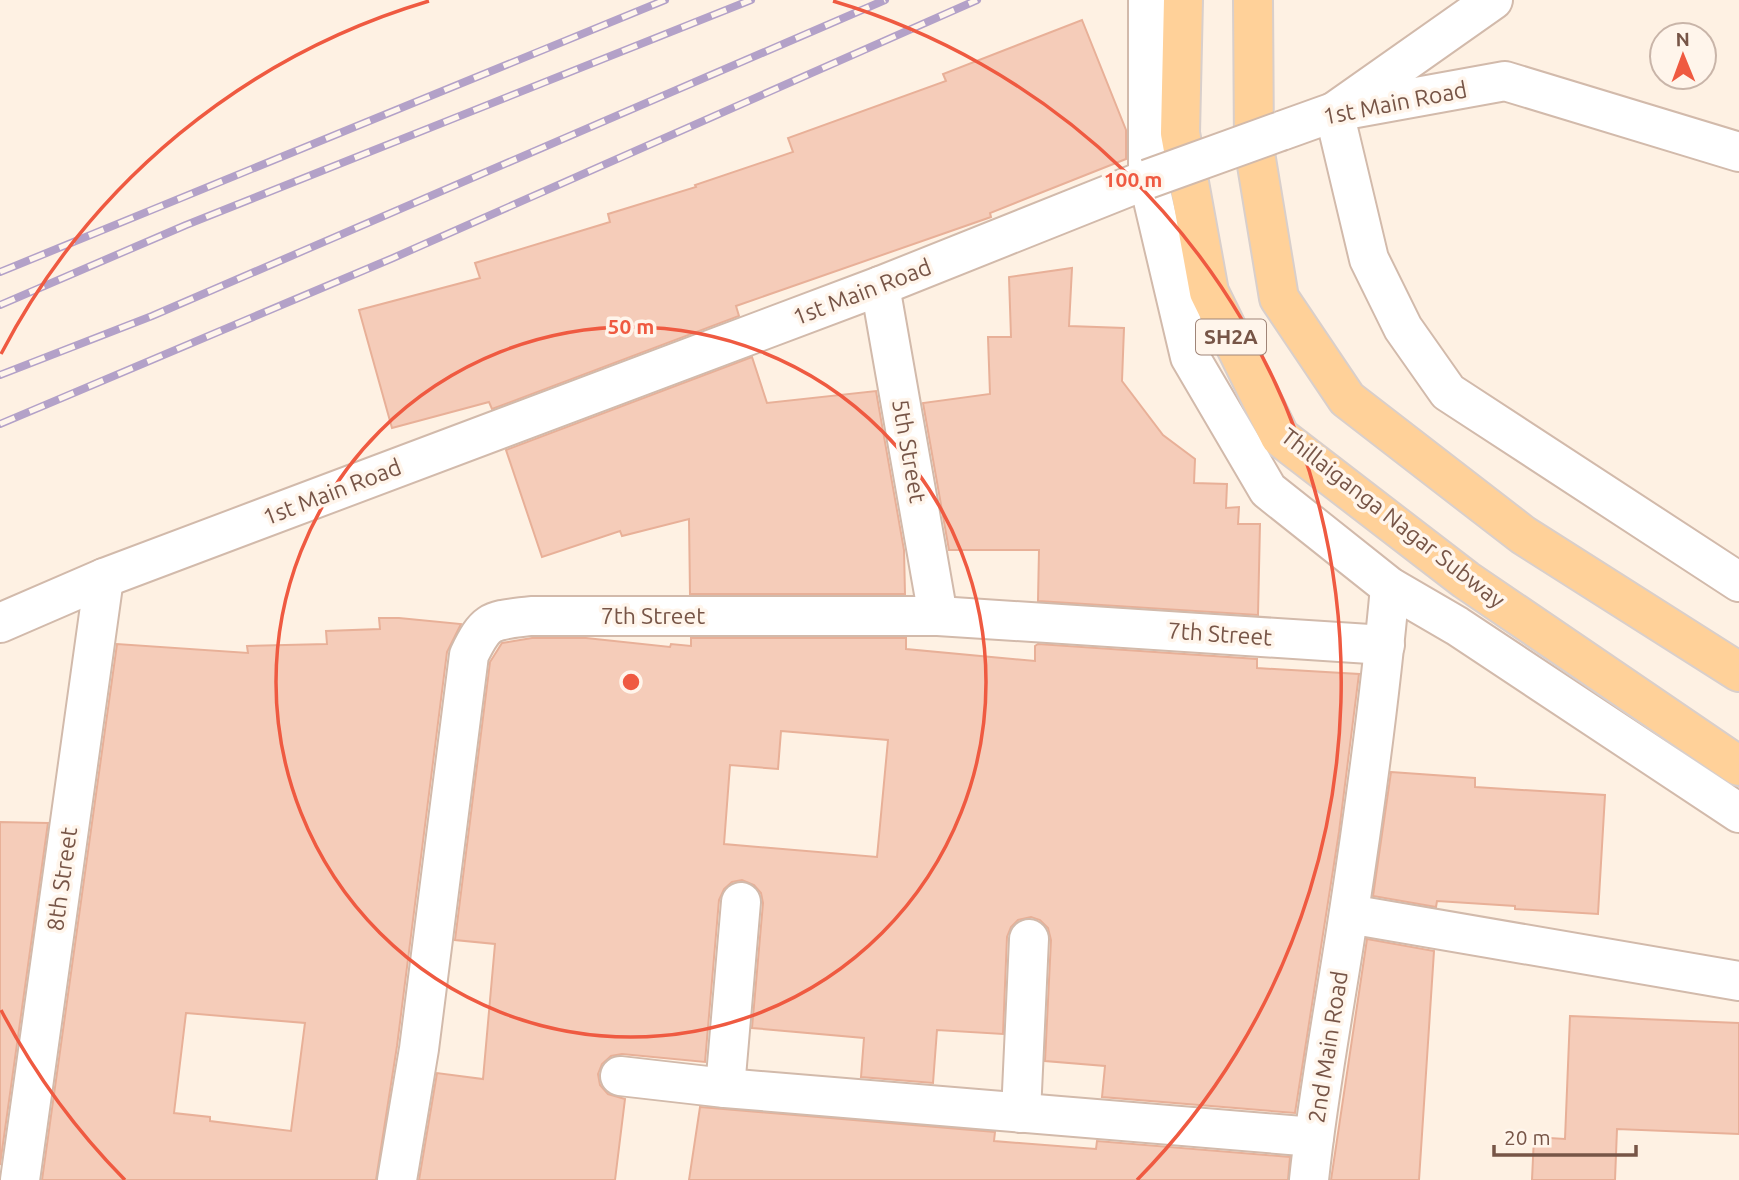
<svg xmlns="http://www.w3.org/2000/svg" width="1739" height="1180" font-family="Ubuntu,sans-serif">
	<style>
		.building { fill: #f5ccb9; stroke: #e8b098; stroke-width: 2; fill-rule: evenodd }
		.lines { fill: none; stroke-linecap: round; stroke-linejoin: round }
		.minor-casing { stroke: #d2baab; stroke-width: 42 }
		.major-casing { stroke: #d9cfcb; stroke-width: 42 }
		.minor { stroke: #fff; stroke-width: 38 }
		.major { stroke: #ffd199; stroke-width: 38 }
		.rail-casing { stroke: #b3a1c8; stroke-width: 8 }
		.rail { stroke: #fff5eb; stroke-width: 5; stroke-dasharray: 16; stroke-linecap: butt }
		.minor-bridge-casing { stroke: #d2baab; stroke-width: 42; stroke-linecap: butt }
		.minor-bridge { stroke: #fff; stroke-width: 38 }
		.ring { fill: none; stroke: #ef5a41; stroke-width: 3.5 }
		.labels { text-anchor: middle; stroke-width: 7; stroke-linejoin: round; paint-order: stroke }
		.shield { fill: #fff5eb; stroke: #a08578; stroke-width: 2 }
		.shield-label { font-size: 21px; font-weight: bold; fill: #775547 }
		.street-label { font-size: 23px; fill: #775547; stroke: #fff5eb }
		.centre { fill: #ef5a41; stroke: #fff5eb; stroke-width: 3.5 }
		.ring-label { font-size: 21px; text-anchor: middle; font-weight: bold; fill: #ef5a41; stroke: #fff5eb; stroke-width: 7; stroke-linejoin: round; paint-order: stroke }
	</style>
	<rect width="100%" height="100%" fill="#fef1e3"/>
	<g class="building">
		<polygon points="1082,20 1126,130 1126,159 990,213 991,217 736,306 739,316 492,409 489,402 392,428 359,310 480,278 475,263 610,222 608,214 696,187 695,185 793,152 788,138 946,81 943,74"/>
		<polygon points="1072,268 1069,326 1124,328 1122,381 1163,435 1195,459 1194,483 1227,484 1226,508 1239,507 1238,524 1260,524 1258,615 1038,601 1039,550 949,550 923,403 990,394 988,337 1011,337 1009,277"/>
		<polygon points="752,357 767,403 876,391 904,550 905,594 690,594 689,519 622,536 620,531 542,557 506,450"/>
		<path d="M379,618H399L461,624L447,652L397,1046L376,1180H42L117,644L248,653L247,646L327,644L326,631L380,629ZM186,1013L305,1023L291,1131L210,1121V1117L174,1113Z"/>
		<path d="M532,638H586L670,647L671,644L691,646V638H906V649L1035,661V646L1038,644L1257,659V668L1359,674L1339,832L1295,1113L1102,1097L1105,1066L1045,1061L1051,940L1048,928L1040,920L1031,917L1018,920L1011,927L1007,937L1003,1034L937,1030L933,1083L861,1077L864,1038L752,1028L763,903L761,893L754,885L742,880L732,882L724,889L719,900L705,1062L622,1054L611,1056L602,1064L598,1074L600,1085L608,1094L625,1099L615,1180H419L437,1073L483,1079L495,944L455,940L490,662L502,643ZM781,731L888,740L877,857L724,844L730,765L778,769Z"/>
		<polygon points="1391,772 1475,778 1475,787 1605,795 1598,914 1515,909 1515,906 1437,901 1436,907 1373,896"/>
		<polygon points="0,822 48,823 0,1165"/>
		<polygon points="1367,939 1434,951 1419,1180 1331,1180"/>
		<polygon points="1570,1016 1739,1023 1739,1134 1617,1129 1615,1180 1532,1180 1534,1137 1565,1139"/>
		<polygon points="700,1107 995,1132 994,1141 1096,1149 1097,1141 1290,1157 1288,1180 689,1180"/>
	</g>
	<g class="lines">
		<defs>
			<g id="minor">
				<polyline points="1148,0 1148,179 1190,357 1268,490 1390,587 1457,626 1739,813"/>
				<polyline points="1493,0 1334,112 1369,259 1403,328 1448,392 1739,582"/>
				<polyline points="1281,131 1334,112 1505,81 1739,152"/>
				<polyline points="880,286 938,616"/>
				<polyline points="0,623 104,578 880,286 1148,179"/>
				<polyline points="1349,914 1739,981"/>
				<polyline points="620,1076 725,1088 1314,1137"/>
				<polyline points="725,1088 741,902"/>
				<polyline points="1021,1113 1029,939"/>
				<polyline points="20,1180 104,578"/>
				<path d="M397,1180L419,1049L469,655C487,618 491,621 531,616H938L1385,645"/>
				<path d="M1309,1180C1318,1092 1335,1005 1348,918C1365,808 1380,697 1390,587"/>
			</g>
			<g id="major">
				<polyline points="1183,0 1180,133 1209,292 1280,437 1466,580 1739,766"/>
				<polyline points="1253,0 1254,147 1279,298 1347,399 1523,535 1739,672"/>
			</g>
		</defs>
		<use href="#minor" class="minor-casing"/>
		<use href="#major" class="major-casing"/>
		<use href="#minor" class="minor"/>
		<use href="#major" class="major"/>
		<defs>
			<g id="rail">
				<polyline points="0,272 665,0"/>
				<polyline points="0,305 186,225 751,0"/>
				<polyline points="0,375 152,316 885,0"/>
				<polyline points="0,424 393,258 977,0"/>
			</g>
		</defs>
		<use href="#rail" class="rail-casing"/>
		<use href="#rail" class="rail"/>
		<defs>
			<polyline id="minor-bridge" points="1148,179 1281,131"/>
		</defs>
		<use href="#minor-bridge" class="minor-bridge-casing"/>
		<use href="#minor-bridge" class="minor-bridge"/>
	</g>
	<g class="ring">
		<circle cx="631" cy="682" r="355"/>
		<path d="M125 1180A710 710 0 0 1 1 1010M1 354A710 710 0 0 1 429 1M833 1A710 710 0 0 1 1137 1180"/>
	</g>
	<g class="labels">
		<rect class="shield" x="1196" y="319.5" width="70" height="35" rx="5"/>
		<g class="shield-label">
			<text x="1231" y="344">SH2A</text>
		</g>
		<g class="street-label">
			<text transform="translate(1395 103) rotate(-11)" y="8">1st Main Road</text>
			<text transform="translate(862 292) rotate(-21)" y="8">1st Main Road</text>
			<text transform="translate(909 451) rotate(80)" y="8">5th Street</text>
			<text transform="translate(332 492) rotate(-21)" y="8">1st Main Road</text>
			<text transform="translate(1393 518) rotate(38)" y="8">Thillaiganga Nagar Subway</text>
			<text x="653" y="624">7th Street</text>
			<text transform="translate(1220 634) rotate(4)" y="8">7th Street</text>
			<text transform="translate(62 879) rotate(-82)" y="8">8th Street</text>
			<text transform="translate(1328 1047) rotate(-81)" y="8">2nd Main Road</text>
		</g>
	</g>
	<circle cx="631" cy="682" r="10" class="centre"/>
	<g class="ring-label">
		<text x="1133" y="187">100 m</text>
		<text x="631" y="334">50 m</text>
	</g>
	<g transform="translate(1683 56) rotate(359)"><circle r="33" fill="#fff5eb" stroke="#c9b5a9" stroke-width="2"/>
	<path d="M0-5L12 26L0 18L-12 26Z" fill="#ef5a41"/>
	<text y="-10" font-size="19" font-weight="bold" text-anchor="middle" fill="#775547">N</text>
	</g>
	<path d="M1494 1145v10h142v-10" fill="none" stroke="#775547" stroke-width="3.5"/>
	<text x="1504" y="1145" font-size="21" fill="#775547" stroke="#fff5eb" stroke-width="5" paint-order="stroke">20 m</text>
</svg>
